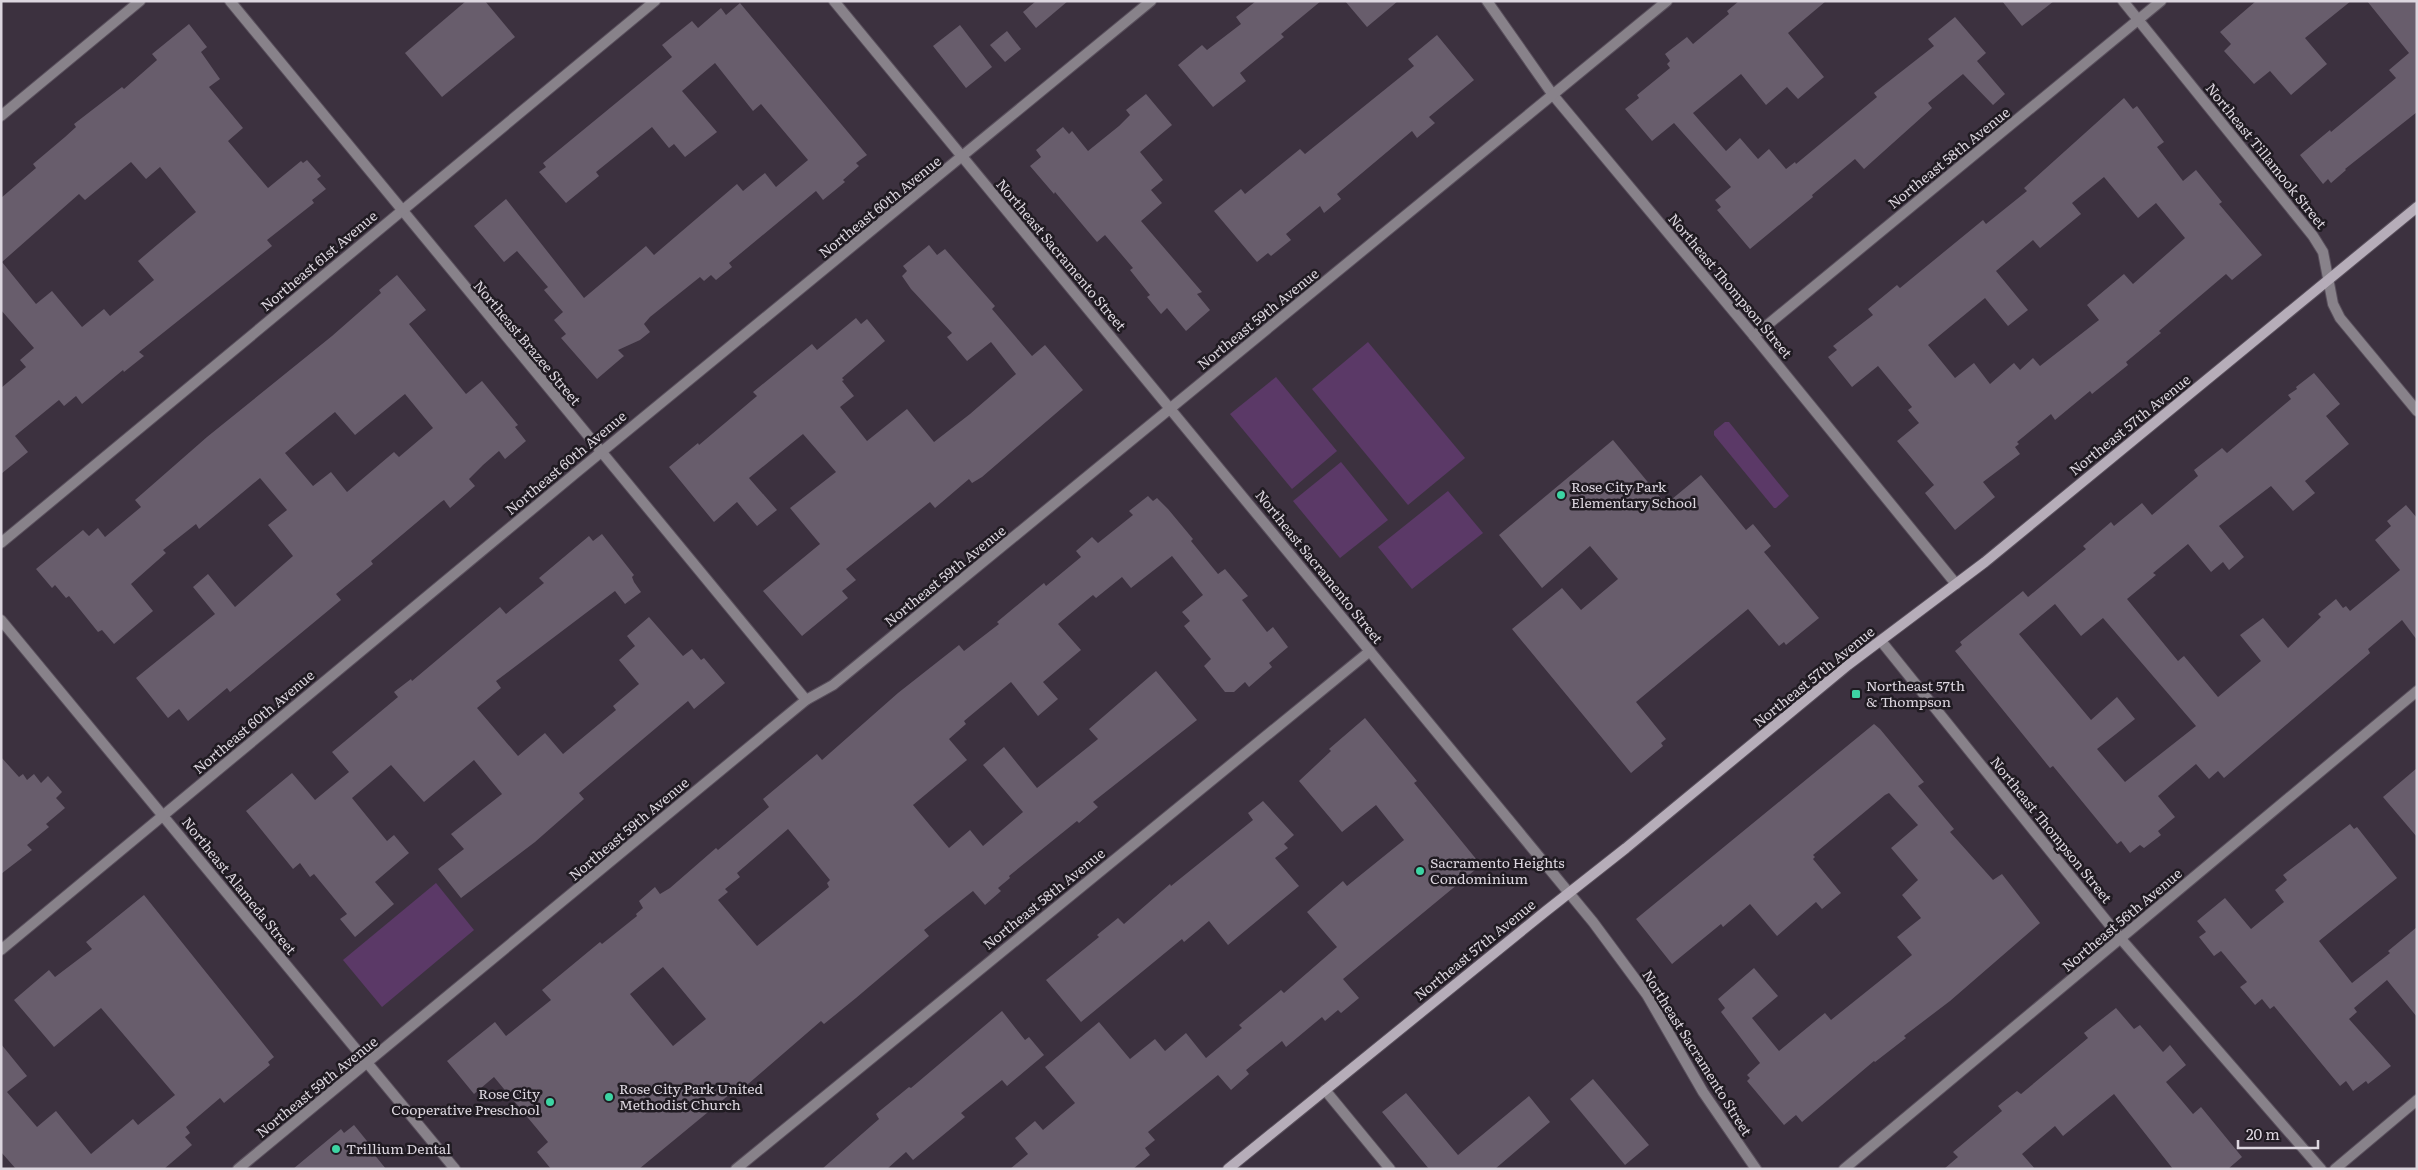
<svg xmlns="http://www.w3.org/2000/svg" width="2418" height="1170" font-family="Literata,serif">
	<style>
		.green { fill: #5b3967 }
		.building { fill: #685d6c; fill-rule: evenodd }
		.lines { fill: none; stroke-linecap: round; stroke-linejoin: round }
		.minor-casing { stroke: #594f5c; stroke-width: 12 }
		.secondary-casing { stroke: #594f5c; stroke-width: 12 }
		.minor { stroke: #88828a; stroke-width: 10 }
		.secondary { stroke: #b6adb9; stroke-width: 10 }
		.poi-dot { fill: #3dd4a3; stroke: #201b22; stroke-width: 2 }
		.labels { text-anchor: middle; stroke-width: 5; stroke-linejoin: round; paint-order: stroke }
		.street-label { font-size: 14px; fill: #dcd6df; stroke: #201b22 }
		.poi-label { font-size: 14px; fill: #dcd6df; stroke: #201b22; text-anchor: start }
	</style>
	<rect width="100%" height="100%" fill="#3c313f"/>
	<g class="green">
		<polygon points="1368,342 1465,458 1408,505 1312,389"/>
		<polygon points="1276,377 1337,451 1292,489 1230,414"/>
		<polygon points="1725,422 1729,422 1789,496 1776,508 1774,508 1714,435 1714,431"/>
		<polygon points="1341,462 1388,520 1340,558 1293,501"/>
		<polygon points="1448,491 1483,533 1412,589 1378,547"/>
		<polygon points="436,883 474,930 382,1007 343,960"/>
	</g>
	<g class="building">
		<polygon points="466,1 485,1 515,37 442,97 405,53"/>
		<polygon points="1036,1 1068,1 1036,28 1023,12"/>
		<polygon points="1256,1 1321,1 1281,34 1284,37 1240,73 1246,81 1213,107 1178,65 1202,45 1207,50 1241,24 1236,17"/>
		<polygon points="1345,1 1398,1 1367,27"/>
		<polygon points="1739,1 1826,1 1788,33 1824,77 1798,99 1787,87 1766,105 1741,74 1693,113 1726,151 1740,138 1758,159 1769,149 1786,169 1795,162 1796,164 1877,97 1874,93 1934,46 1928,39 1955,17 1986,53 1977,61 2005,94 1993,105 1963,74 1928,103 1932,108 1864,169 1855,159 1812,195 1813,197 1750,249 1717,210 1721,207 1715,200 1731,187 1674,123 1652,141 1625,109 1639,98 1637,95 1670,68 1667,64 1670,61 1665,54 1687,37 1693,44 1729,14 1727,11"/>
		<polygon points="2002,1 2054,1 2022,26"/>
		<polygon points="2256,1 2351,1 2305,38 2327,64 2291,95 2270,71 2254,84 2224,51 2231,44 2220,32"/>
		<polygon points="2367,1 2417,1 2417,112 2345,169 2346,170 2331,183 2328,179 2323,184 2300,155 2330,130 2331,132 2396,78 2389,70 2409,53"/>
		<polygon points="740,3 867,155 856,163 859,166 843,180 845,182 823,200 816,191 729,263 732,267 716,280 711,275 704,281 700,277 650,317 644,324 650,332 640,340 618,350 624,356 597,379 561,338 566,334 554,320 563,312 544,290 548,287 517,251 504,262 474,226 506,199 584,298 646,246 654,255 737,184 743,191 765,173 776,187 808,160 761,104 753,111 715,63 682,91 717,132 685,157 674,144 669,148 652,127 596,172 599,176 566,203 539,172 546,167 543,163 672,57 662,45 692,21 698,28 721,8 726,15"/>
		<path d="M189,24L207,47L201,52L220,79L209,87L243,128L228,141L268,188L301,161L303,163L307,160L321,176L317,179L326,189L312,200L314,203L267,240L272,246L139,352L144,356L124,372L123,370L82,404L76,396L64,406L59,400L15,436L28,452L1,474V388L26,367L20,360L34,348L1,310V198L36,168L33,164L65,137L76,127L74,124L122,87L124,89L157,60L152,54ZM131,162L146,179L160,167L196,212L138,261L154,280L110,316L104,309L82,327L52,291L36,304L2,262L79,194L85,200Z"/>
		<polygon points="960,25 992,67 966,88 933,46"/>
		<polygon points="1007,31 1021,49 1005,62 990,45"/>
		<polygon points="1437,35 1474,80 1429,117 1435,123 1417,138 1412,131 1337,194 1341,199 1324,213 1320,206 1286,234 1291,240 1271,256 1268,253 1257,262 1214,211 1241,189 1245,194 1300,149 1305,154 1414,66 1408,59"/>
		<polygon points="1146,94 1172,125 1140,152 1163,180 1151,190 1162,203 1141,221 1202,292 1197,294 1210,310 1186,331 1167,308 1161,314 1147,297 1150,295 1130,270 1133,268 1105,235 1097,242 1055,192 1054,194 1030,166 1041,157 1036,150 1063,127 1069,134 1072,131 1088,151 1119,126 1130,115 1126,110"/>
		<path d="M2124,98L2133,109L2137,106L2164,142L2157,147L2183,181L2196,170L2222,202L2219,204L2262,255L2232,280L2226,274L2159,331L2161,333L2126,362L2128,365L2092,394L2090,391L2055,420L2051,414L2017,442L2019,444L2015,447L2020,454L1983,482L1995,497L1955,530L1925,493L1934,485L1897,441L1919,423L1908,410L1912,407L1878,366L1852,387L1828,357L1837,350L1833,346L1873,315L1868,309L1897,285L1900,288L1983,220L1986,224L2027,191L2024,188ZM2104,177L2138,218L2156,203L2185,238L2133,284L2124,274L2087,305L2099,320L2040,366L2033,358L2020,370L2014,363L1990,384L1974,363L1955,378L1928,345L1985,298L2008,326L2028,310L1996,271L2033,240L2040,248L2081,214L2072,203Z"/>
		<polygon points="929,245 937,255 945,249 995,306 992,309 1032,356 1045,345 1083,390 982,477 972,483 969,479 935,508 930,502 846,569 856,580 842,591 848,598 802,636 763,591 820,544 790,508 836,472 803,434 749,478 777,510 757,526 737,502 714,522 669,467 698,443 699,445 757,396 753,392 812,344 817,350 856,318 861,324 867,319 885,341 842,378 844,380 842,381 854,396 840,407 867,441 907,409 934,442 970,414 1016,374 991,342 967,361 947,337 952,333 911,289 902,276 907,271 903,266"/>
		<path d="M397,275L426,310L409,324L466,394L482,381L518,425L515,427L526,441L505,459L499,451L483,465L469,479L475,486L450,508L444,500L441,502L371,561L373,564L336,594L341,600L230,692L227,688L188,721L179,709L168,718L136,678L215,614L193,587L208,574L235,607L293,556L268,525L287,510L260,478L199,529L196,524L163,550L166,553L131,584L153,611L114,644L102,630L98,632L69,596L66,598L55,585L52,588L36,569L83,530L89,536L98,528L105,537L141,507L135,500L207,437L332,336L381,293L379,290ZM405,394L433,428L399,457L394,452L347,492L331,472L313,486L285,453L335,412L355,435Z"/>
		<path d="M2314,373L2340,404L2326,416L2349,444L2305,481L2315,493L2293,511L2271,486L2219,526L2244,557L2229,570L2223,562L2211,572L2188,544L2153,573L2156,575L2127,599L2178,661L2184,656L2218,697L2261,661L2240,635L2263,618L2288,648L2321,617L2318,614L2336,599L2343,608L2346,606L2350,611L2400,570L2375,540L2391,526L2387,521L2406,505L2417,518V640L2402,620L2368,649L2370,653L2224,778L2218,771L2209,779L2196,764L2158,796L2175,817L2158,831L2161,835L2144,848L2140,845L2130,853L2121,841L2117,844L2053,766L2050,768L1955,651L1962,645L1960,642L2023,591L2028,597L2086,549L2083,546L2111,522L2114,526L2142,503L2152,515L2198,476L2194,470L2222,448L2227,453L2291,399L2288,395L2297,389L2296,387ZM2055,604L2081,636L2103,618L2196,726L2125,782L2097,749L2135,719L2117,697L2091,720L2019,634Z"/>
		<polygon points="1613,440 1666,504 1701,475 1746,530 1753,524 1771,546 1764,552 1819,618 1786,645 1784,642 1779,646 1748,609 1636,702 1666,739 1661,743 1663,746 1631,773 1512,629 1562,588 1581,610 1618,579 1590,546 1542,588 1499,535"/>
		<path d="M1148,496L1153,501L1157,498L1168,509L1193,539L1191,541L1218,574L1225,569L1248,596L1242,600L1267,632L1273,627L1288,647L1269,663L1272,667L1249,687L1245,682L1234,692H1225L1204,666L1211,659L1184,626L1190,621L1182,612L1203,595L1172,556L1131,588L1122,577L1096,598L1093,595L1058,624L1081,650L1043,682L1058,699L1038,716L1011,682L964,721L966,724L949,739L967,760L913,805L949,848L970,830L983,846L1023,812L983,765L1004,747L1037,788L1098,739L1089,729L1156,671L1197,720L1093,802L1098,807L1079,823L1077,821L1009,876L1010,878L998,888L1001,891L985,905L973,891L924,930L929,936L856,998L824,1024L821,1021L733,1097L730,1094L639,1169H551L537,1152L548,1142L494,1077L474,1094L447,1061L495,1022L506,1036L551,1000L542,990L600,942L602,944L637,916L636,914L643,908L639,901L655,887L660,894L670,888L716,848L718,850L769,807L763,799L817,754L822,760L898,693L959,645L964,651L999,624L997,622L1044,583L1046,586L1081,557L1076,551L1092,537L1098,543L1133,515L1129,511ZM788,829L830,880L827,883L829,887L757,946L718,900L728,892L725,889L740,877L737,873ZM663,967L706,1019L673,1046L630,994Z"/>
		<polygon points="602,534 634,575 632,577 634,582 641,592 625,604 615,591 496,681 501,688 477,708 518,756 545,733 563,754 616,710 613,706 639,684 619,660 635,646 627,636 649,617 683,656 692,649 701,660 704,658 725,683 694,709 688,701 579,793 584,799 535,842 461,898 438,869 464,849 451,834 502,794 474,760 424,802 391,765 352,798 387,841 394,835 409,853 375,882 394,904 355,937 340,919 347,914 314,874 310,877 300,863 293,869 246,811 292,773 315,800 349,772 332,752 398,697 394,692 411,679 412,681 500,607 506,614 544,583 539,578 589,536 593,541"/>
		<polygon points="1365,718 1417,781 1414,783 1481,865 1343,979 1359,998 1341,1013 1338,1010 1325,1021 1322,1017 1286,1047 1282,1041 1246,1070 1249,1074 1231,1090 1218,1075 1148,1132 1155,1140 1145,1148 1150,1155 1133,1169 1010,1169 1028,1154 1015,1138 1035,1121 1043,1130 1075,1103 1045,1067 1099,1022 1130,1059 1155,1039 1165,1051 1186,1033 1206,1058 1242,1028 1239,1025 1281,990 1284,993 1337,947 1307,912 1343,881 1347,886 1404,840 1376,805 1342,832 1299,781 1331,751 1329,749"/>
		<polygon points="1874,724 1880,729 1924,782 1918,786 1954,829 1950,832 1993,880 2002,874 2040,923 1950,1001 1904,1036 1906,1038 1875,1062 1874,1061 1802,1122 1796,1115 1784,1125 1747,1081 1750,1078 1747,1075 1760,1063 1721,1012 1725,1008 1718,999 1754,968 1778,996 1752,1018 1779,1051 1825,1013 1831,1020 1912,955 1897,937 1921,918 1902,895 1918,880 1891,848 1918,825 1889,793 1885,795 1813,855 1815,857 1813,859 1841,893 1822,909 1816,902 1777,936 1750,904 1723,927 1721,924 1672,964 1636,919"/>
		<polygon points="1,757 19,777 23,774 27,780 34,774 41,783 48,776 62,792 56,798 65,808 46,824 49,827 27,845 32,850 1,874"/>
		<polygon points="2417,768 2417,837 2383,797"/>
		<polygon points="1263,801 1294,835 1284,844 1288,848 1275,858 1299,886 1228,945 1209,921 1184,942 1182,939 1081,1022 1046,980 1099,937 1097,935 1118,918 1124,924 1170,884 1171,886 1253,820 1248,813"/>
		<polygon points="2350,824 2354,829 2357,827 2397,878 2319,941 2352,983 2390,953 2388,951 2417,927 2417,1017 2387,980 2354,1008 2357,1012 2349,1019 2391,1066 2368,1084 2366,1081 2353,1091 2346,1081 2340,1086 2274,1006 2270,1009 2262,999 2255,1005 2240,987 2247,982 2221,951 2214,956 2199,937 2206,932 2197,921 2225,898 2251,929 2284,902 2275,890 2287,880 2283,875"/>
		<polygon points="144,895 274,1057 268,1062 270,1065 224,1103 220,1098 186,1127 190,1133 185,1137 192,1145 164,1169 16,1169 1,1152 1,1044 27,1076 7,1092 37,1127 56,1111 91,1154 133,1119 138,1125 175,1095 101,1008 54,1047 14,1000 49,970 55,977 92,949 86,942"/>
		<polygon points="2116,1008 2134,1029 2140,1025 2163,1052 2170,1045 2186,1065 2166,1082 2193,1114 2201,1107 2242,1157 2228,1169 2173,1169 2114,1094 2063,1136 2055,1126 2022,1154 2035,1169 1944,1169 1958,1157 1953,1152 2002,1111 1998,1106 2017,1091 2021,1094 2088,1038 2084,1033"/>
		<polygon points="1002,1011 1025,1040 1029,1037 1044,1055 1007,1086 1002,1080 961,1113 965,1117 913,1160 906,1152 887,1169 822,1169 879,1119 876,1114 909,1087 911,1088"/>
		<polygon points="1593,1079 1649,1145 1625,1165 1570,1099"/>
		<polygon points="1406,1093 1458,1155 1529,1096 1550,1122 1495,1169 1429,1169 1382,1112"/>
		<polygon points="354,1125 367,1141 365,1143 386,1169 293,1169 341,1129 344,1133"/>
	</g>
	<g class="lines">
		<defs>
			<g id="minor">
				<polyline points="230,1 806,700"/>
				<polyline points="834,1 1593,922 1647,995 1703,1092 1756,1169"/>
				<polyline points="1487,1 1553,95 1754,336 1956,584"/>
				<polyline points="2123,1 2313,236 2323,252 2333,304 2340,318 2417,411"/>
				<polyline points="1,116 140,1"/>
				<polyline points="1754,336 2161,1"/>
				<polyline points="1,543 655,1"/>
				<polyline points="1,620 455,1169"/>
				<polyline points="1881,641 2121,939 2321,1169"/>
				<polyline points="1,950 577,472 1151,1"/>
				<polyline points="1325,1090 1390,1169"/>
				<polyline points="238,1169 806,700 833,685 1667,1"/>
				<polyline points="736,1169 1370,651"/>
				<polyline points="1844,1169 2417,691"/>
				<polyline points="2335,1169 2417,1100"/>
			</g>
			<polyline id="secondary" points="1228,1169 1546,911 1626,848 1848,665 1985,562 2417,207"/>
		</defs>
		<use href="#minor" class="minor-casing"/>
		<use href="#secondary" class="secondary-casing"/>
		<use href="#minor" class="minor"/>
		<use href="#secondary" class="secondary"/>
	</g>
	<g class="poi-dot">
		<circle cx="1561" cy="495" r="5"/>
		<rect x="1851" y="689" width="10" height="10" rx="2.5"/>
		<circle cx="1420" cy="871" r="5"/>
		<circle cx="609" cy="1097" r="5"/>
		<circle cx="550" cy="1102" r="5"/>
		<circle cx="336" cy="1149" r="5"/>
	</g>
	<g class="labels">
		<g class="street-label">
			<text transform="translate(2266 156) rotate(51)" y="5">Northeast Tillamook Street</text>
			<text transform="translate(1949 158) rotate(-39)" y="5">Northeast 58th Avenue</text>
			<text transform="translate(880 207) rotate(-39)" y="5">Northeast 60th Avenue</text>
			<text transform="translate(1061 255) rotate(50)" y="5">Northeast Sacramento Street</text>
			<text transform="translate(319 261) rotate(-40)" y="5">Northeast 61st Avenue</text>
			<text transform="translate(1730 286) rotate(50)" y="5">Northeast Thompson Street</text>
			<text transform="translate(1258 319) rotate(-39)" y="5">Northeast 59th Avenue</text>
			<text transform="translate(527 343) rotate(50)" y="5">Northeast Brazee Street</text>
			<text transform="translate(2130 425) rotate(-39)" y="5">Northeast 57th Avenue</text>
			<text transform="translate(566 463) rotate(-40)" y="5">Northeast 60th Avenue</text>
			<text transform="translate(1319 567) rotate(51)" y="5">Northeast Sacramento Street</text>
			<text transform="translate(945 576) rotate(-39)" y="5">Northeast 59th Avenue</text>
			<text transform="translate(1814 677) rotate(-39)" y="5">Northeast 57th Avenue</text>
			<text transform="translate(254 722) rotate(-40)" y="5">Northeast 60th Avenue</text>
			<text transform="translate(629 829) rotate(-40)" y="5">Northeast 59th Avenue</text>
			<text transform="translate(2051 830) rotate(51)" y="5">Northeast Thompson Street</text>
			<text transform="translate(239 886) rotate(51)" y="5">Northeast Alameda Street</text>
			<text transform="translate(1044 899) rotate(-39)" y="5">Northeast 58th Avenue</text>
			<text transform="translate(2122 920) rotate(-40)" y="5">Northeast 56th Avenue</text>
			<text transform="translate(1475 950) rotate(-39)" y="5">Northeast 57th Avenue</text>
			<text transform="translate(1697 1053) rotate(58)" y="5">Northeast Sacramento Street</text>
			<text transform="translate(317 1087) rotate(-39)" y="5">Northeast 59th Avenue</text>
		</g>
		<g class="poi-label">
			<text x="1571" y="492">Rose City Park<tspan x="1571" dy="16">Elementary School</tspan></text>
			<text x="1866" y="691">Northeast 57th<tspan x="1866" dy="16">&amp; Thompson</tspan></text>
			<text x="1430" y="868">Sacramento Heights<tspan x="1430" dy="16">Condominium</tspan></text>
			<text x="619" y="1094">Rose City Park United<tspan x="619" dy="16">Methodist Church</tspan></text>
			<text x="540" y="1099" text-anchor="end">Rose City<tspan x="540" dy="16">Cooperative Preschool</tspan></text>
			<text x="346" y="1154">Trillium Dental</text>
		</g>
	</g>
	<rect width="2418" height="1170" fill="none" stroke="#dcd6df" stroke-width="5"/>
	<path d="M2238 1140v8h80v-8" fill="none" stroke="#dcd6df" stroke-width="2.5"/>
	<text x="2246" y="1140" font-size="15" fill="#dcd6df" stroke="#201b22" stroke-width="4" paint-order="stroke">20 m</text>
</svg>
